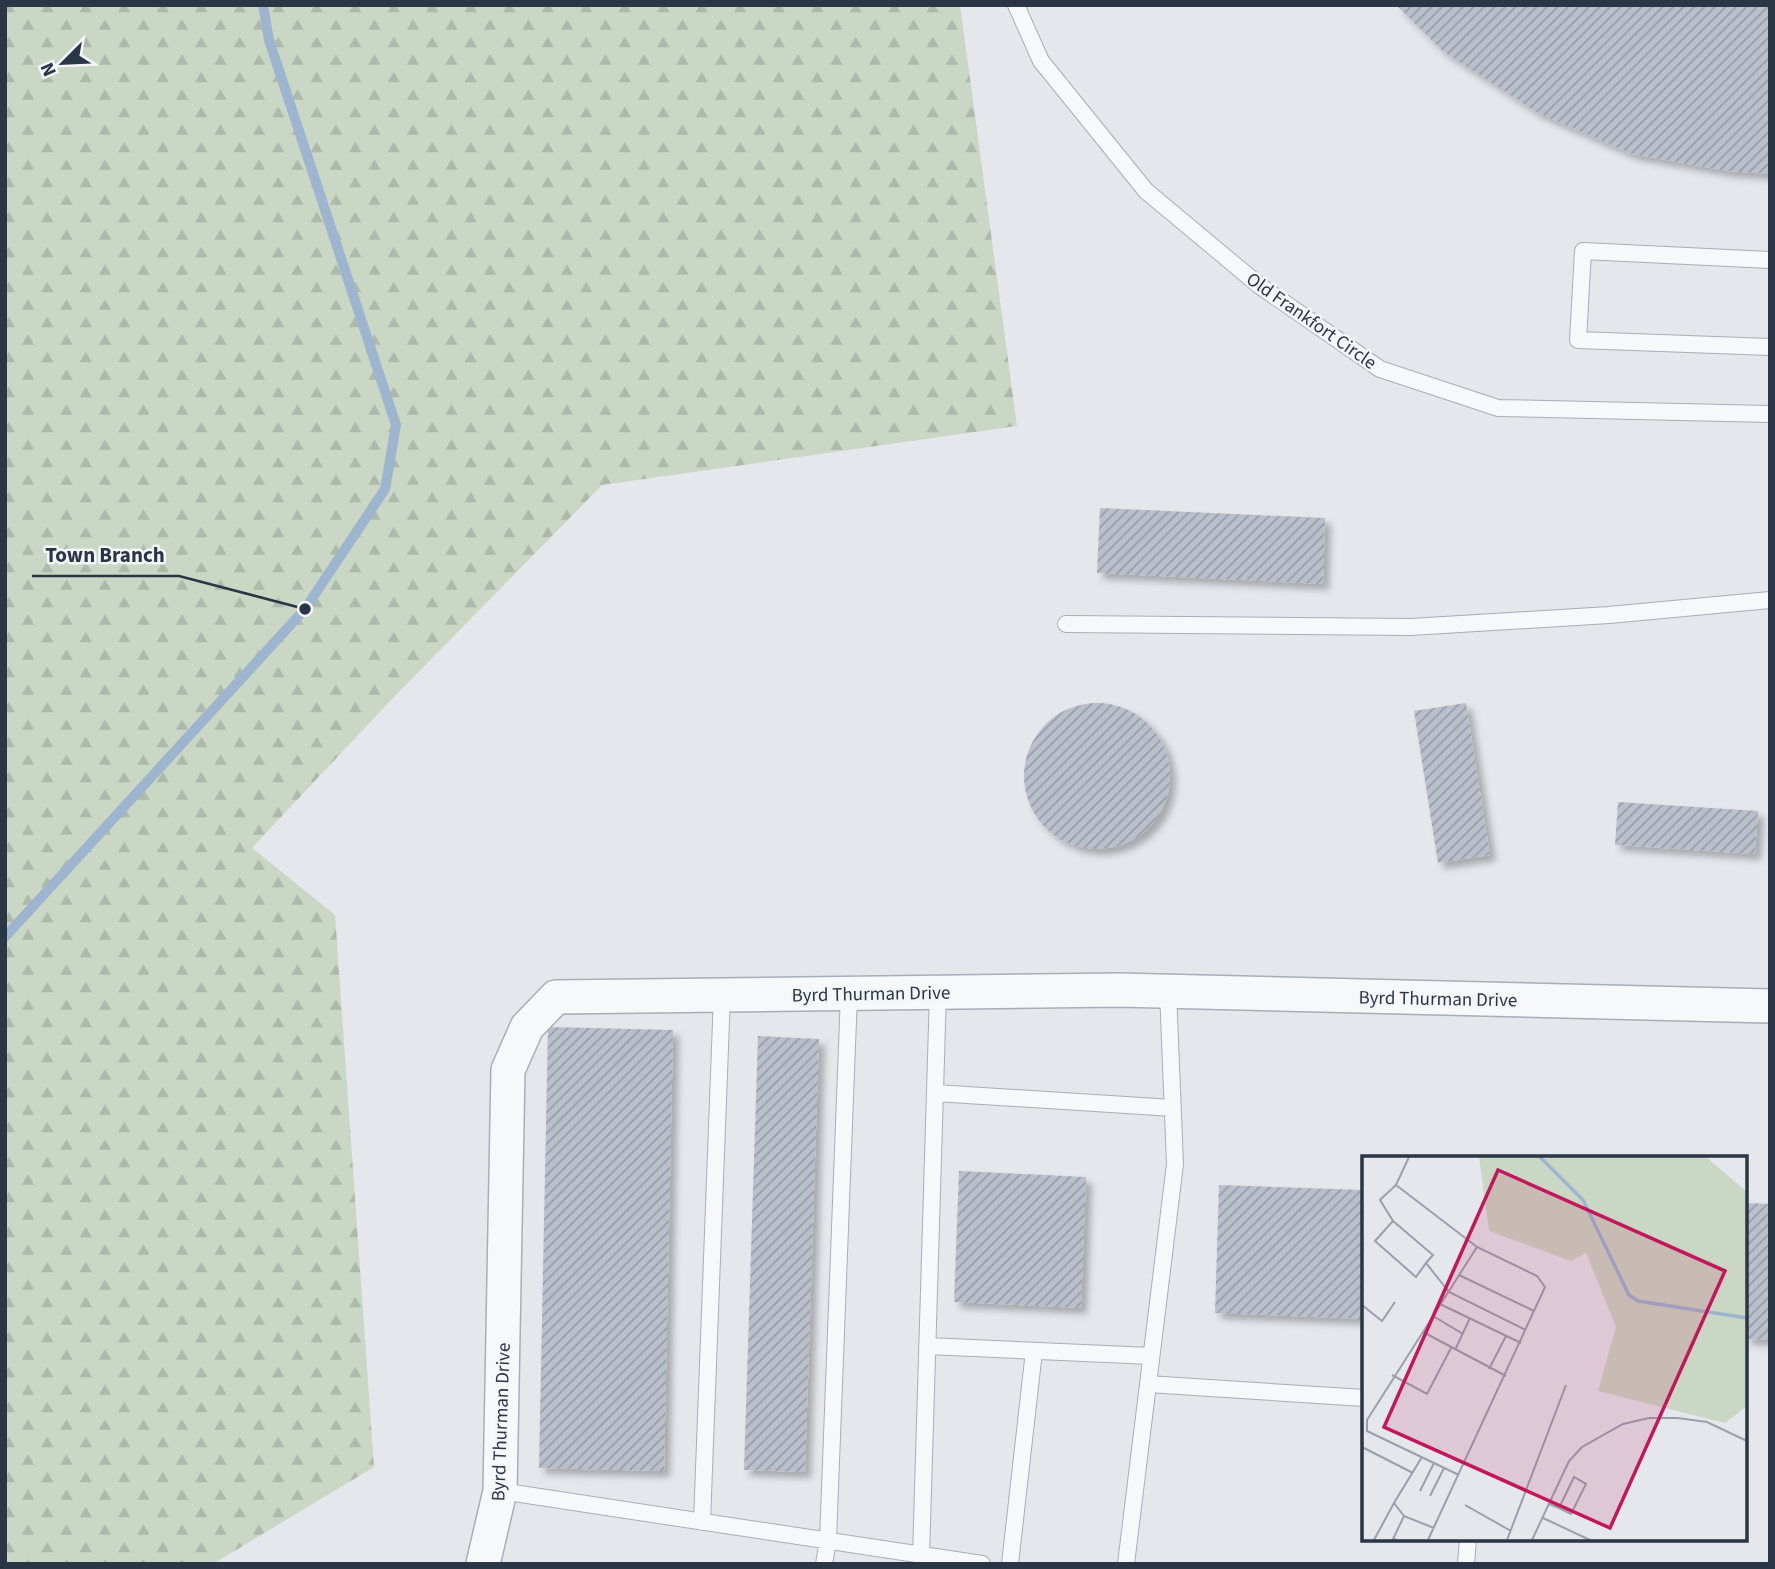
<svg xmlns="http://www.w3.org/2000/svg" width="1775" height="1569" font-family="'Source Sans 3',sans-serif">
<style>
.forest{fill:url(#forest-firs)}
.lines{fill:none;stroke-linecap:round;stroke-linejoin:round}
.stream{stroke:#9db5ce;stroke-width:10}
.building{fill:url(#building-hatch);filter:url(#shadow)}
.lane-casing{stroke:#a8aeb7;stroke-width:18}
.street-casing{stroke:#a8aeb7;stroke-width:36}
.lane{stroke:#f7f8fa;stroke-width:16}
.street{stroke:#f7f8fa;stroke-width:33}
.labels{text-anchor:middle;stroke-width:5;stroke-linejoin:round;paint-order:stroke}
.street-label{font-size:19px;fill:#2a3546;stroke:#f4f6f9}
.inset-river{fill:none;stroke:#9db5ce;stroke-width:3.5}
.inset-road{fill:none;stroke:#9aa0aa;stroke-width:2}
.view{fill:#c2185b;fill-opacity:0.15;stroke:#c2185b;stroke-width:3.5}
.inset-edge{fill:none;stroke:#2a3546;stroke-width:3.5}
.leader{fill:none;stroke:#2a3546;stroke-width:2.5}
.callout-dot{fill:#2a3546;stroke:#f4f6f9;stroke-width:2.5}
.callout-label{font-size:21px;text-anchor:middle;font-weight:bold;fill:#2a3546;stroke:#f4f6f9;stroke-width:5;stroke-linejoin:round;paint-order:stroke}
</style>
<defs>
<pattern id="forest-firs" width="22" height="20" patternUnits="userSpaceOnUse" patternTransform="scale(1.75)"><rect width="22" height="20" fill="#c9d7c4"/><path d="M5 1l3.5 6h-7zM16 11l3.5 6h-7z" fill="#adb9aa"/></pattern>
<pattern id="building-hatch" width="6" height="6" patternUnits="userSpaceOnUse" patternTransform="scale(1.75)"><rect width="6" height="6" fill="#bac0cb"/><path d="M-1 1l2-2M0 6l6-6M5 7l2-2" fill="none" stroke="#979da7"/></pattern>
<filter id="shadow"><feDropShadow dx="6" dy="6" stdDeviation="3.5" flood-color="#0004"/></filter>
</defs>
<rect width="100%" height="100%" fill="#e4e7ec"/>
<path class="forest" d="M5 5H960L1017 426 602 485 389 702 252 848 335 915 374 1467 213 1564H5Z"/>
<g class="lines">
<path class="stream" d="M5 937 305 609 385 489 396 425 269 40 263 5"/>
</g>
<path class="building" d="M1396 5H1770V174L1727 171 1632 154 1538 113 1444 52Z
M1100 508 1325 518 1323 584 1097 573Z
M1024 776a73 73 0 1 1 146 0a73 73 0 1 1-146 0Z
M1466 703 1490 855 1438 863 1414 711Z
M1618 802 1758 811 1755 854 1615 845Z
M548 1027 673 1030 664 1471 539 1468Z
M758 1036 819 1039 805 1472 744 1470Z
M959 1171 1086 1177 1081 1308 954 1302Z
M1219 1185 1364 1190V1319L1215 1313Z
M1745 1203 1770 1204V1340L1745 1339Z"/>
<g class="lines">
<defs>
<path id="lane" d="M1016 5 1041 61 1146 191 1260 286 1380 369 1498 408 1770 414
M1770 260 1583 251 1578 340 1770 347
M1066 624 1411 627 1609 615 1770 600
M935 1093 1173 1108
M927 1346 1151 1356
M1148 1384 1364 1398
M500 1491 982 1564
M702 1522 722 995
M921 1556 938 992
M824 1564 828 1540 849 994
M1010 1564 1034 1351
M1126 1564 1175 1164 1168 991
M1466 1564 1468 1539"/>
<path id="street" d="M483 1564 500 1491 508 1070 527 1027 556 997 1119 990 1770 1006"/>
</defs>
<use href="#lane" class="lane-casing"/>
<use href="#street" class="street-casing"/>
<use href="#lane" class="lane"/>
<use href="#street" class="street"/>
</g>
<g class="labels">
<g class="street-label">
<text transform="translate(1312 320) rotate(35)" y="7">Old Frankfort Circle</text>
<text transform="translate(871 993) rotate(-1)" y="7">Byrd Thurman Drive</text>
<text transform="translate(1438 998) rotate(1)" y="7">Byrd Thurman Drive</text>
<text transform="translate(500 1422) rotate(-88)" y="7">Byrd Thurman Drive</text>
</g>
</g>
<g transform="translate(1362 1156)">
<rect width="385" height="385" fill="#e4e7ec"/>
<path d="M117 1H344L385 36V250L363 267 236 235 254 171 224 97 209 105 127 75Z" fill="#c9d7c4"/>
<path class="inset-river" d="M178 1 221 44 267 139 276 145 385 162"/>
<path class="inset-road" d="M47 1 34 29 18 44 31 65 13 85 54 121 64 107 87 136 164 174M34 29 115 91 175 120 183 131 66 384M31 65 71 99 64 107M97 119 172 155M78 148 159 187M0 149 20 165 33 146M71 160 101 178M61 176 144 220M93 194 108 162M127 213 144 180M30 219 65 238 89 192M0 291 51 317M97 319 5 275V264L115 91M58 335 72 307M68 340 82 312M187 348 197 352 209 358 224 328 212 321 197 352M103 349 149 375M42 360 32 347 60 301M181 362 228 384M12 384 32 347M35 384 31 383 42 360 72 372M145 384 204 229M170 384 207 305 220 291 261 268 287 262H316L345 266 385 285"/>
<path class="view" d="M136 14 363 115 248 372 22 271Z"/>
<rect width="385" height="385" class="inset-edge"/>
</g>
<path class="leader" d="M305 609L179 576H32"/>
<circle class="callout-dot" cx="305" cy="609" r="7"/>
<g class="callout-label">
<text x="105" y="562">Town Branch</text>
</g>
<rect width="1775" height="1569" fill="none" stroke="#2a3546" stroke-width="14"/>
<g transform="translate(63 63) rotate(246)" stroke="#f4f6f9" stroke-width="5" paint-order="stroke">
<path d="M0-5L12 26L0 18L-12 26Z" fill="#2a3546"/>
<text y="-10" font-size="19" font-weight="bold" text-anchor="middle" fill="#2a3546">N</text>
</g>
</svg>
